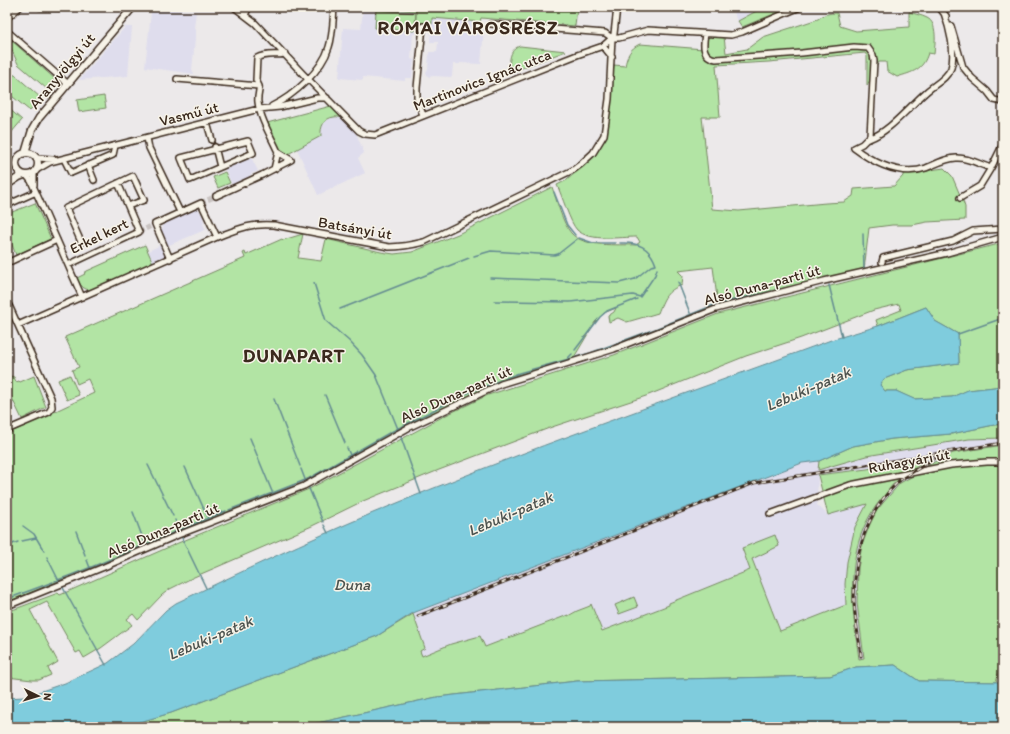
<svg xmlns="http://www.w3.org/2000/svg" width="1010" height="734" font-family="Itim,sans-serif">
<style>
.built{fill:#dfdded}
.green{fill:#b2e4a4;stroke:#768761}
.water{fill:#7fccdd;stroke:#648b91}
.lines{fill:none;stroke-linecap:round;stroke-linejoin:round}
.stream{stroke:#648b91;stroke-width:1.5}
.minor-tunnel{stroke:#c9c3c1;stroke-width:5;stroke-dasharray:5 2.5;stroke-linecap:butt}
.minor-casing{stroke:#3b2a1e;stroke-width:8}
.tertiary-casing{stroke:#3b2a1e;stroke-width:9}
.minor{stroke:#f7f3e8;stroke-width:5}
.tertiary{stroke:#f7f3e8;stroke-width:6}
.rail-casing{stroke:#3b2a1e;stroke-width:3}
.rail{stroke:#f7f3e8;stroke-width:1.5;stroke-dasharray:4.5;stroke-linecap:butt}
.labels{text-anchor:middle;stroke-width:3;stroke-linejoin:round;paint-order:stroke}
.street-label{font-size:15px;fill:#3b2a1e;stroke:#f7f3e8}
.water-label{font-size:16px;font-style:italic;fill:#4c524e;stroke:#f7f3e8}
.district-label{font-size:19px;font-weight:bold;letter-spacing:1px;fill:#3b2a1e;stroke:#f7f3e8}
</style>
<rect width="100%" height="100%" fill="#ece9ea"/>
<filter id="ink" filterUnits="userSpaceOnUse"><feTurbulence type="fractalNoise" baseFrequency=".025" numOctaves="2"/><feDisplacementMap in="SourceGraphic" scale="8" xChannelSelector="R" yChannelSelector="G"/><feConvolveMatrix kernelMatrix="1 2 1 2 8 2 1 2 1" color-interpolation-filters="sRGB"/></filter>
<g filter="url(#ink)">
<path class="built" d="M363 7 416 11 415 34H413L411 59 414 60 412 78H405V81L363 77V80L339 78 343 28 361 29Z
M733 7H764L738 21 736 19Z
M153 8 196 12 194 28 196 29 192 70 194 74 145 67 151 13Z
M432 18 480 22V28H484L481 64 460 63V64H453L452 77 433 76 429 77 427 75 426 72 428 69 429 52H437L438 42H430L431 28H432Z
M126 26V27H132L128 76 79 80Z
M334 117 342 118 356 133 364 153 358 158 365 173 318 195 297 149 321 136 322 126 327 120Z
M250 155 258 171 251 174 249 177 232 185 224 167Z
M197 207 204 218 203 219 204 223 203 224 205 228 207 229 167 246 160 230 163 228 162 222Z
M161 245 166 257 153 263 148 251Z
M1003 438V445L970 450 924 470 877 510 870 524 862 545 858 568 857 603 864 658 859 659 852 603 853 568 858 543 865 523 874 507 897 480 926 461 818 475 817 505 828 515 867 503 855 527 847 562 845 584 846 605 779 631 752 559 779 546 742 548 750 570 669 603V605L602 631 591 605 569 614 568 616 567 615 485 647 479 636 451 644 421 656 420 651 425 648 412 613 802 463 819 461 818 470 866 456 969 439Z"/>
<path class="green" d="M364 7H577L575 26 481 18 480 22 432 18V24L416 23V11Z
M764 7H791L742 27 738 21Z
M376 10 416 13 414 31 375 28Z
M909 12C915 14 921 15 927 18 938 23 935 44 934 54L928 53C923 70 913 72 897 77L887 71 886 62H879L867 86V56L865 53 769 62 716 65 720 117H702L712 209 739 211 826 203 844 202 853 196 854 189 894 186 903 176V174L944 168 952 176 960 195 962 198 965 207V220L927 222 912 225H892L869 228 864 270 718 305 713 267 678 271 683 276 682 285C666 291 664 298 658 313L627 322 618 318 609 322 608 316 614 312 616 308 604 313 595 322 573 359 517 375 447 406 359 454 303 481 7 602V434L94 393 88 379 77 384 72 370 79 367 65 337 245 258 243 253 245 252 246 255 282 239 283 240 303 234 298 258 321 261 326 239 381 252 394 254 412 252 458 234 552 187C557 201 562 222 571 233 584 248 617 244 636 245L640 242 637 237C620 237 590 242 577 230 570 223 562 195 557 185L567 180 593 157 604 138 609 117 614 65 625 66C627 56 630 48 640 44L704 49 706 36 724 37 726 53 747 49 763 37 818 19C824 14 829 13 837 13L840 26 856 31 909 27Z
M7 39 11 40 55 79 47 89 18 64Z
M520 46 566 51 509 73C510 62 508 50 520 46Z
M9 74 15 75 41 98 30 111 7 92V75Z
M104 96 106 108 79 112 77 100Z
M331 106 343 118C341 118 337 116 334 117 324 118 320 127 321 136L288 154 279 148 267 123Z
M7 107 22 120 11 133 7 130Z
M225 172 230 183 218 188 213 177Z
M35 203 51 239 16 255 7 232V214Z
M1003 243V386L969 390 952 397 913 399 896 391H885L880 385 884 379 907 370 959 363 958 334 935 321 926 307 878 326 876 320 901 310 899 304 874 310 801 338 746 356 646 396 552 427 439 470 363 501 312 526 194 577 170 589 162 595 138 620 133 614 127 619 132 625 101 648 84 658 80 651 76 653 47 602 30 610 58 662 48 668 51 675 39 680H32L7 677V612L58 593 60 595 178 543 309 489 444 416 488 395 614 355 718 314Z
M145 245 153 263 92 290C83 290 80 285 77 278L85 274 84 273 87 271Z
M7 375 14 377 16 382 19 381 20 382 34 376 46 407 22 419 7 388Z
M70 375 79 395 67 400 58 380Z
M1003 424V438L969 439 866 456 818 470 819 461 853 446 892 439 951 434 994 425Z
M1003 445V656L996 682 919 681 895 665 856 667 830 676 577 681 437 697 299 727H122L171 713 377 636 413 614 425 648 420 651 422 656 451 644 480 636 485 647 568 615V616L577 611 590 606 591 604 602 631 669 605V603L750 570 742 548 775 535 779 546 752 559 780 631 846 605 845 584 847 562 855 527 867 504 828 515 818 475 867 469 926 458V461C917 467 906 473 898 480 892 484 888 491 884 496 843 542 851 602 859 659L864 658 857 603 858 568 862 545 870 524 877 510 900 483 924 470 928 465 953 453Z
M634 597 638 607 619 614 615 605Z"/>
<path class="water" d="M926 307 935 321 958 334 959 363 907 370 884 379 880 385 885 391H896L914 399 952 397 968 390 1003 386V424L994 425 951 434 892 439 853 446 819 461 802 463 413 613 377 636 171 713 122 727H7V698L24 697 65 683 108 663 133 644 166 610 176 603C241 572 306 541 373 513 523 450 678 397 831 340L878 326Z
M895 665 919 681 1003 682V727H299L437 697 577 681 830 676 856 667Z"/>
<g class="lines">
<path class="stream" d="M554 192 567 225 575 235
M863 234 864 269
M579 238 593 243H615
M474 256 491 251 554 255 558 254 577 239
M490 278 619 283 635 279 651 266 656 265C650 247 638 242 620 243
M678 282 690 313
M314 283 326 321 349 341 362 355 376 375 398 429 421 494
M829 285 842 337
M640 297 655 275 657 269
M494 301 570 302 633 295 640 297
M716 304 948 250 1003 234
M340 309 469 258
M958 334 1003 318
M575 350 600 317 607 311 637 299
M568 358 572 354
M325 395 345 443
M274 399 300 466
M250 438 273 494
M347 448 350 455
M148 465 173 516
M185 467 208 518
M301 469 306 482
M308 486 323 522
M229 510 308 479 389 433 465 394 519 373 590 353 655 329 714 305
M133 512 145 544
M175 520 180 531
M324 525 328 533
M23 526 34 534 44 551
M76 531 85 555
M181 536 206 588
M7 538 9 544
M22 541 36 538
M7 546 18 542
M47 557 59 581
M87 560 90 568
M55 581C113 560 169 533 226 511
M62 586 106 665
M7 599 53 582"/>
<path class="minor-tunnel" d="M94 180 97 187
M201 203 216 196
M139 232 155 224"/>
<defs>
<path id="minor" d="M41 7 64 8 67 7
M234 7 255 23 303 74 359 131 365 134 375 135 577 55 603 46 612 38H619L648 30 731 35 742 32 800 7
M939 7 946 16
M245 15 249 7
M7 18 20 7
M491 24 605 33 612 38
M423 26 417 88V99L423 115
M951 26 963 67 972 78 987 91 994 100 1003 102
M7 31 68 84
M705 34C703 45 702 57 716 59L802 53 854 47 868 48 873 55 874 61 870 136
M603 46 612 57
M177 79 259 86C260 91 257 96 258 102 260 119 271 136 278 152
M259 86 256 80 257 58C266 53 275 56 285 54
M272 106C293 96 322 71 329 47 333 35 333 20 334 7
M207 123 212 140
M870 136 862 144 854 148C874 163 900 177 926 168 936 164 948 157 958 158 969 158 981 165 991 168
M147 138 149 148 180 212
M869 139C890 131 907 109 925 93 933 85 947 79 951 68 956 53 949 27 944 13
M248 141 253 153 190 180 181 158Z
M215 147 220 167
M37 158 53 159
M64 159 71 173 113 155 115 146
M88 165 94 180
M38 169 50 162 259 109 280 107 317 98H327
M27 176 31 181 82 297
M34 185V173
M216 196 262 175 291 160 278 152 274 169
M960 198 980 186 991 168 1003 144
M7 205 36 192
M81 242 66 208 133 176 144 200 128 206
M170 259 155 224 201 203 217 237
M882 262 883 258 953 241 973 231 1003 229
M7 263 57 240
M68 265 139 232 118 183
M7 301 51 398 52 407 49 412 7 430
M18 325 217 237C238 229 250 223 274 225L389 247C402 247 412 245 424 242L573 170 581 164 593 153 604 135 609 99 612 38 614 34 617 7
M770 514 850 485 951 465 987 462H1003
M7 606 104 567 178 535 304 486 408 428 501 384 614 349 716 309 824 281 947 253 1003 237"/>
<path id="tertiary" d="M16 164a11 11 0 1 1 22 0a11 11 0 1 1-22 0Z
M25 153 32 130 39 118 133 7
M7 185 19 177 24 175"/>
</defs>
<use href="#minor" class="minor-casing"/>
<use href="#tertiary" class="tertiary-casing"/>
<use href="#minor" class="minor"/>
<use href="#tertiary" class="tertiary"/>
<defs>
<path id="rail" d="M418 616 754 483 1003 443
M861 656C859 638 855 620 854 602 854 556 864 515 898 482 905 476 913 472 921 467 928 462 934 458 942 454"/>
</defs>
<use href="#rail" class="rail-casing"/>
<use href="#rail" class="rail"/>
</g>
</g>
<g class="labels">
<g class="street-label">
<text transform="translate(62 71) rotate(-50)" y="5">Aranyvölgyi út</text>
<text transform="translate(482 80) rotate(-21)" y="5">Martinovics Ignác utca</text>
<text transform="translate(189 114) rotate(-14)" y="5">Vasmű út</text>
<text transform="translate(355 228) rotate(10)" y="5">Batsányi út</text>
<text transform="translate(99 236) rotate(-26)" y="5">Erkel kert</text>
<text transform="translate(762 285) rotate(-15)" y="5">Alsó Duna-parti út</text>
<text transform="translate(456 394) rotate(-24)" y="5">Alsó Duna-parti út</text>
<text transform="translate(909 461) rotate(-10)" y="5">Ruhagyári út</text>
<text transform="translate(163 530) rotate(-23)" y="5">Alsó Duna-parti út</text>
</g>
<g class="water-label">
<text transform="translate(808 388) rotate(-23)" y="6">Lebuki-patak</text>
<text transform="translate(510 513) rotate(-23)" y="6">Lebuki-patak</text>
<text x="352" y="590">Duna</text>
<text transform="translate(210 637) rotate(-23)" y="6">Lebuki-patak</text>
</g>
<g class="district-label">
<text x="468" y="34">RÓMAI VÁROSRÉSZ</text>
<text x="294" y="362">DUNAPART</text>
</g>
</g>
<rect width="1010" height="734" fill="none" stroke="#f7f3e8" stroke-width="24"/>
<rect x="12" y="12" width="986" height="710" fill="none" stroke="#3b2a1e" stroke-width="1.5" filter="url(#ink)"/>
<g transform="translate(38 696) rotate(95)" stroke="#f7f3e8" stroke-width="3" paint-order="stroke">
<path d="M0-3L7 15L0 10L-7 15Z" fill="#3b2a1e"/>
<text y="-6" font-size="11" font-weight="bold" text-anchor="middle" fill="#3b2a1e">N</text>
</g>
</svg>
